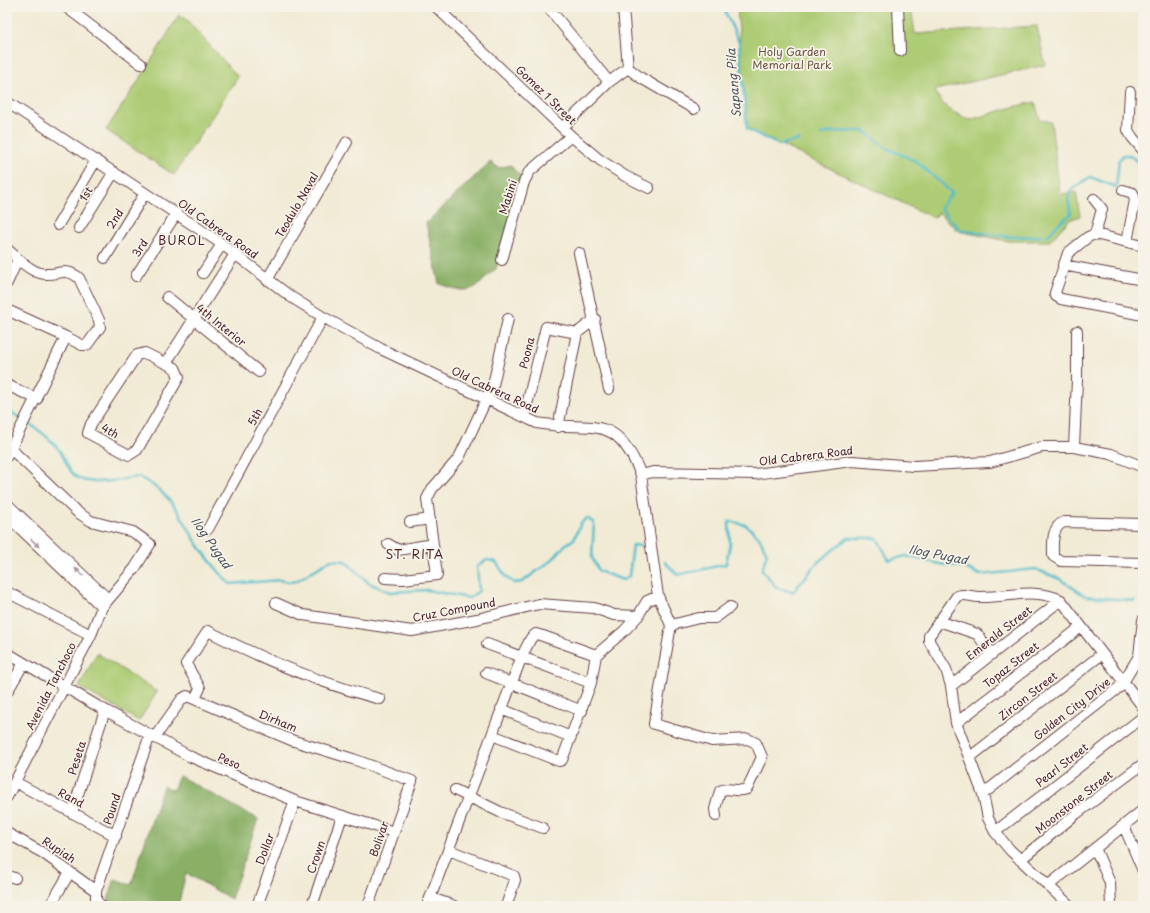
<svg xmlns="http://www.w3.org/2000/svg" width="1150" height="913" font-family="'Playpen Sans',sans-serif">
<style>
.green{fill:#adcc74;stroke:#7c7650}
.forest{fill:#8ab066;stroke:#6a6848}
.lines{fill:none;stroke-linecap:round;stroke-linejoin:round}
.stream{stroke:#4fbcc9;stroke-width:2.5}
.minor-casing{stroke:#633e44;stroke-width:12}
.minor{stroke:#fff;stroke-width:10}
.oneway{fill:#ae9aa0}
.labels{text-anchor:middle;stroke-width:3.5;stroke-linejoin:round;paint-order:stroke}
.park-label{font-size:11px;fill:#685341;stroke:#f7f3e8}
.street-label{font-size:11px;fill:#4a1f2b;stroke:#f7f3e8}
.water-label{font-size:12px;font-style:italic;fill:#4c5662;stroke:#f7f3e8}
.neighbourhood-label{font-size:12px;letter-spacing:1px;fill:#4a1f2b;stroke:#f7f3e8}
</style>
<rect width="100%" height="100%" fill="#f7f3e8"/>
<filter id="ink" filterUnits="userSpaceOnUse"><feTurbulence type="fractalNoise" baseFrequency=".025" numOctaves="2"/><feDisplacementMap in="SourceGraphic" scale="8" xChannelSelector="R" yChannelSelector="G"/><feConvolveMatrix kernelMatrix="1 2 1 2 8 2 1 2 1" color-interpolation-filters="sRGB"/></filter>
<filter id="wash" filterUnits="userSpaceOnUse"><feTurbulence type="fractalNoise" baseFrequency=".012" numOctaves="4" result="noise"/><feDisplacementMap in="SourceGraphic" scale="16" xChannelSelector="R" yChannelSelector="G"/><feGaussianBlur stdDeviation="0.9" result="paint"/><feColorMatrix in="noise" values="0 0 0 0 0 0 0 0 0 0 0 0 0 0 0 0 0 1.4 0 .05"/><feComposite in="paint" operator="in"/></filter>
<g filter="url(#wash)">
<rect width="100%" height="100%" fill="#f1ebd5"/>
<path class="green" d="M737 7H911L915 34 1037 26 1045 65 935 90C941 107 955 114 970 120L1009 108 1035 102 1040 119 1051 122 1060 194 1076 192 1080 216 1069 220 1050 241H1008L958 231 939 213 934 218 747 129Z
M179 15 185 18 238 77 174 175 106 130 143 74Z
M97 653 157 692 139 721 79 687Z"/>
<path class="forest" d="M490 162 499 168 511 165 515 171 523 177 496 269C488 273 484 282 477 286 464 294 452 288 439 284L426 223Z
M179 776 258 819 231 899 186 873 178 906H117L107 903 115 879 131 885 163 786 173 790Z"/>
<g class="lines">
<path class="stream" d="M723 7 739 42 747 129 779 145 799 140
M821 135 831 132 865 131 886 148 916 161 952 193 940 208 960 230 1011 237 1048 236 1057 225 1071 214 1068 200 1070 191 1090 177 1116 187 1119 160 1123 155H1130L1143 167
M7 410 22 419
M26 422C38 429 51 439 59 450 68 462 68 478 87 481 104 484 122 479 139 477 146 481 154 485 160 491 176 504 185 523 195 540 206 557 217 570 230 584L281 580 289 582 296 581 331 560 345 561 369 583 390 592 427 590 469 598 479 591 477 566 487 560 496 562 507 578 514 583 522 582 552 560 565 545 574 539 581 523 587 518 594 523 592 558 599 571 623 580 629 576 633 545 642 546
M665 562 678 575 726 564 730 543 729 521 746 525 759 537 767 553 762 570 777 588 793 592 818 562 848 538H877L889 560 906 556 939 564 963 567 980 575 1035 569 1060 579 1085 596 1135 601"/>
</g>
</g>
<g filter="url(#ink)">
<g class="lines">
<defs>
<path id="minor" d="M66 7 141 64
M436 7 571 136 600 160 625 176 649 188
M548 7 609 82
M898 7 900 51
M628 68 641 78 694 109
M1130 92 1128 130 1132 137 1143 150
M7 102 222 244 291 297 323 317 381 349 537 423C593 433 615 410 641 475L658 596 671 625 654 724 712 741 748 739 756 743 762 757 747 789C738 793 728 786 720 791L715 809 716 816
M563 127 609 82 628 68 623 7
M1123 190 1133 193 1135 200 1127 242
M1094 199 1102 209 1095 234
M58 225 96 160
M79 228 114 172
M1143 246 1095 234 1088 237 1068 253 1055 293 1056 296 1061 299 1143 315
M7 249C16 257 28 270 40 273 55 278 64 265 79 278L99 320 100 327 87 345H82L66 337
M579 253 609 389
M105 258 145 193
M502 260 524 182 529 172 571 136
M1063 265 1143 280
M203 273 222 244
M136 276 176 214
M267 280 347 142
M7 283 18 259
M167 297 259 372
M7 310 66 337 7 456
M145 353 175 368 179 377 137 450 129 455 88 433 91 424 137 355Z
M166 363 235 254
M7 385 37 399
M524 417 546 327 577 333
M558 427 577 333 595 319
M1074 447 1077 380V331
M641 475 653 472 755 474 852 461 914 466 970 463 990 462 1042 447H1074L1111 454 1143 467
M7 504 108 599
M7 516 102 607
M410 522 430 519
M1143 524 1064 522C1051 527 1053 544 1053 556L1061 561 1143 563
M208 529 323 317
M388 544 398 550 433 544
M385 578 403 579 437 575 427 499 432 489 459 458 487 398 493 385 508 319
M7 592 91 635
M276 603 303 615 412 631 477 619 539 604 594 608 614 615 638 616
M939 621 977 634 992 654
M671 625 699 618H715L730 607
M487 644 591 683
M7 653 99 707 191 757 295 801 394 832
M486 673 582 711
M951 686 1061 600
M7 692 24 663
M195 699 200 688 186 664 208 631C264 660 319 683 380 699
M501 709 571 737
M956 723 1081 627
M492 735 559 761 562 760 591 683 596 655 624 631 638 616 647 601 658 596
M155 737 182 699 187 696 291 740 353 759 412 781 368 906
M969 758 1102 654
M15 782 116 836
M455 790 500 812 543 828
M983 794 1121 686 1139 656 1143 620
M7 797 91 635 102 607 135 568 150 544 133 532 91 521 77 512 11 449
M72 813 105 710
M1124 826 1143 871
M995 832 1143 717
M7 833 43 853 96 891
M1095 848 1110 883 1111 906
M449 850 514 876 515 880 506 906
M1020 860 1076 814 1143 764
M7 876 15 878
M1049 885 1143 810
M431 898 454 906
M50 906 70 872
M102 906 96 901V891L150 735
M257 906 295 801
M312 906 342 816
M427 906 522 656 531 638 536 634 543 636 596 655
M1070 906 1010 850 995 832 988 818 983 794 956 723 951 686 946 669 929 641V636L957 596C965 593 971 597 979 597 1007 598 1034 587 1061 600L1143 707"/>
</defs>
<use href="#minor" class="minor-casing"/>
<use href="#minor" class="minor"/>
</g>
<defs><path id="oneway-solid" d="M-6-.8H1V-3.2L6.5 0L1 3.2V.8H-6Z"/></defs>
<g class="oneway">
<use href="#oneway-solid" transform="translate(35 543) rotate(44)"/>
<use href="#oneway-solid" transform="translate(79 572) rotate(-137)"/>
</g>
</g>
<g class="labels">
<g class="park-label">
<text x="792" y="56">Holy Garden<tspan x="792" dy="13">Memorial Park</tspan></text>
</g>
<g class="street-label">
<text transform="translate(546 95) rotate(44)" y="4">Gomez 1 Street</text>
<text transform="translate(86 194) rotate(-58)" y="4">1st</text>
<text transform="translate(508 197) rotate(-72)" y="4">Mabini</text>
<text transform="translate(297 205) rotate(-60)" y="4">Teodulo Naval</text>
<text transform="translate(115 219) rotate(-58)" y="4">2nd</text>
<text transform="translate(218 229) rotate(35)" y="4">Old Cabrera Road</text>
<text transform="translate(140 248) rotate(-57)" y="4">3rd</text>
<text transform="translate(221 325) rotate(39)" y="4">4th Interior</text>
<text transform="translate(527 353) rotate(-76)" y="4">Poona</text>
<text transform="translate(495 390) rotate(25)" y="4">Old Cabrera Road</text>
<text transform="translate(255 417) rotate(-61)" y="4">5th</text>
<text transform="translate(110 431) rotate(29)" y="4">4th</text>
<text transform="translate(806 456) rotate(-7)" y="4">Old Cabrera Road</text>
<text transform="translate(454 610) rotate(-11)" y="4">Cruz Compound</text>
<text transform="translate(999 633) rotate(-38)" y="4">Emerald Street</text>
<text transform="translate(1011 665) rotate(-38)" y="4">Topaz Street</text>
<text transform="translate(51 686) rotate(-63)" y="4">Avenida Tanchoco</text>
<text transform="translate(1028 696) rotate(-38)" y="4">Zircon Street</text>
<text transform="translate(1072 709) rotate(-38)" y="4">Golden City Drive</text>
<text transform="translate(278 721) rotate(22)" y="4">Dirham</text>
<text transform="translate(77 758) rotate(-72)" y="4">Peseta</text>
<text transform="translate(229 761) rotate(24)" y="4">Peso</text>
<text transform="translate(1062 765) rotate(-38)" y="4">Pearl Street</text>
<text transform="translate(71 798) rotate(28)" y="4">Rand</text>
<text transform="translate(1074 802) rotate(-38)" y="4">Moonstone Street</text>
<text transform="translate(112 809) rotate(-72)" y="4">Pound</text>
<text transform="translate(379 839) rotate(-71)" y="4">Bolivar</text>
<text transform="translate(265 849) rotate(-70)" y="4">Dollar</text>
<text transform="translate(59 850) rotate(34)" y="4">Rupiah</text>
<text transform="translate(316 857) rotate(-71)" y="4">Crown</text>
</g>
<g class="water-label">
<text transform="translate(734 83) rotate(-95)" y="4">Sapang Pila</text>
<text transform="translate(211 543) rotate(55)" y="4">Ilog Pugad</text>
<text transform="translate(938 555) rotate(11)" y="4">Ilog Pugad</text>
</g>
<g class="neighbourhood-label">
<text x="182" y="245">BUROL</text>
<text x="415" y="559">ST. RITA</text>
</g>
</g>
<rect width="1150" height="913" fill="none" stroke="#f7f3e8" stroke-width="24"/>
</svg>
